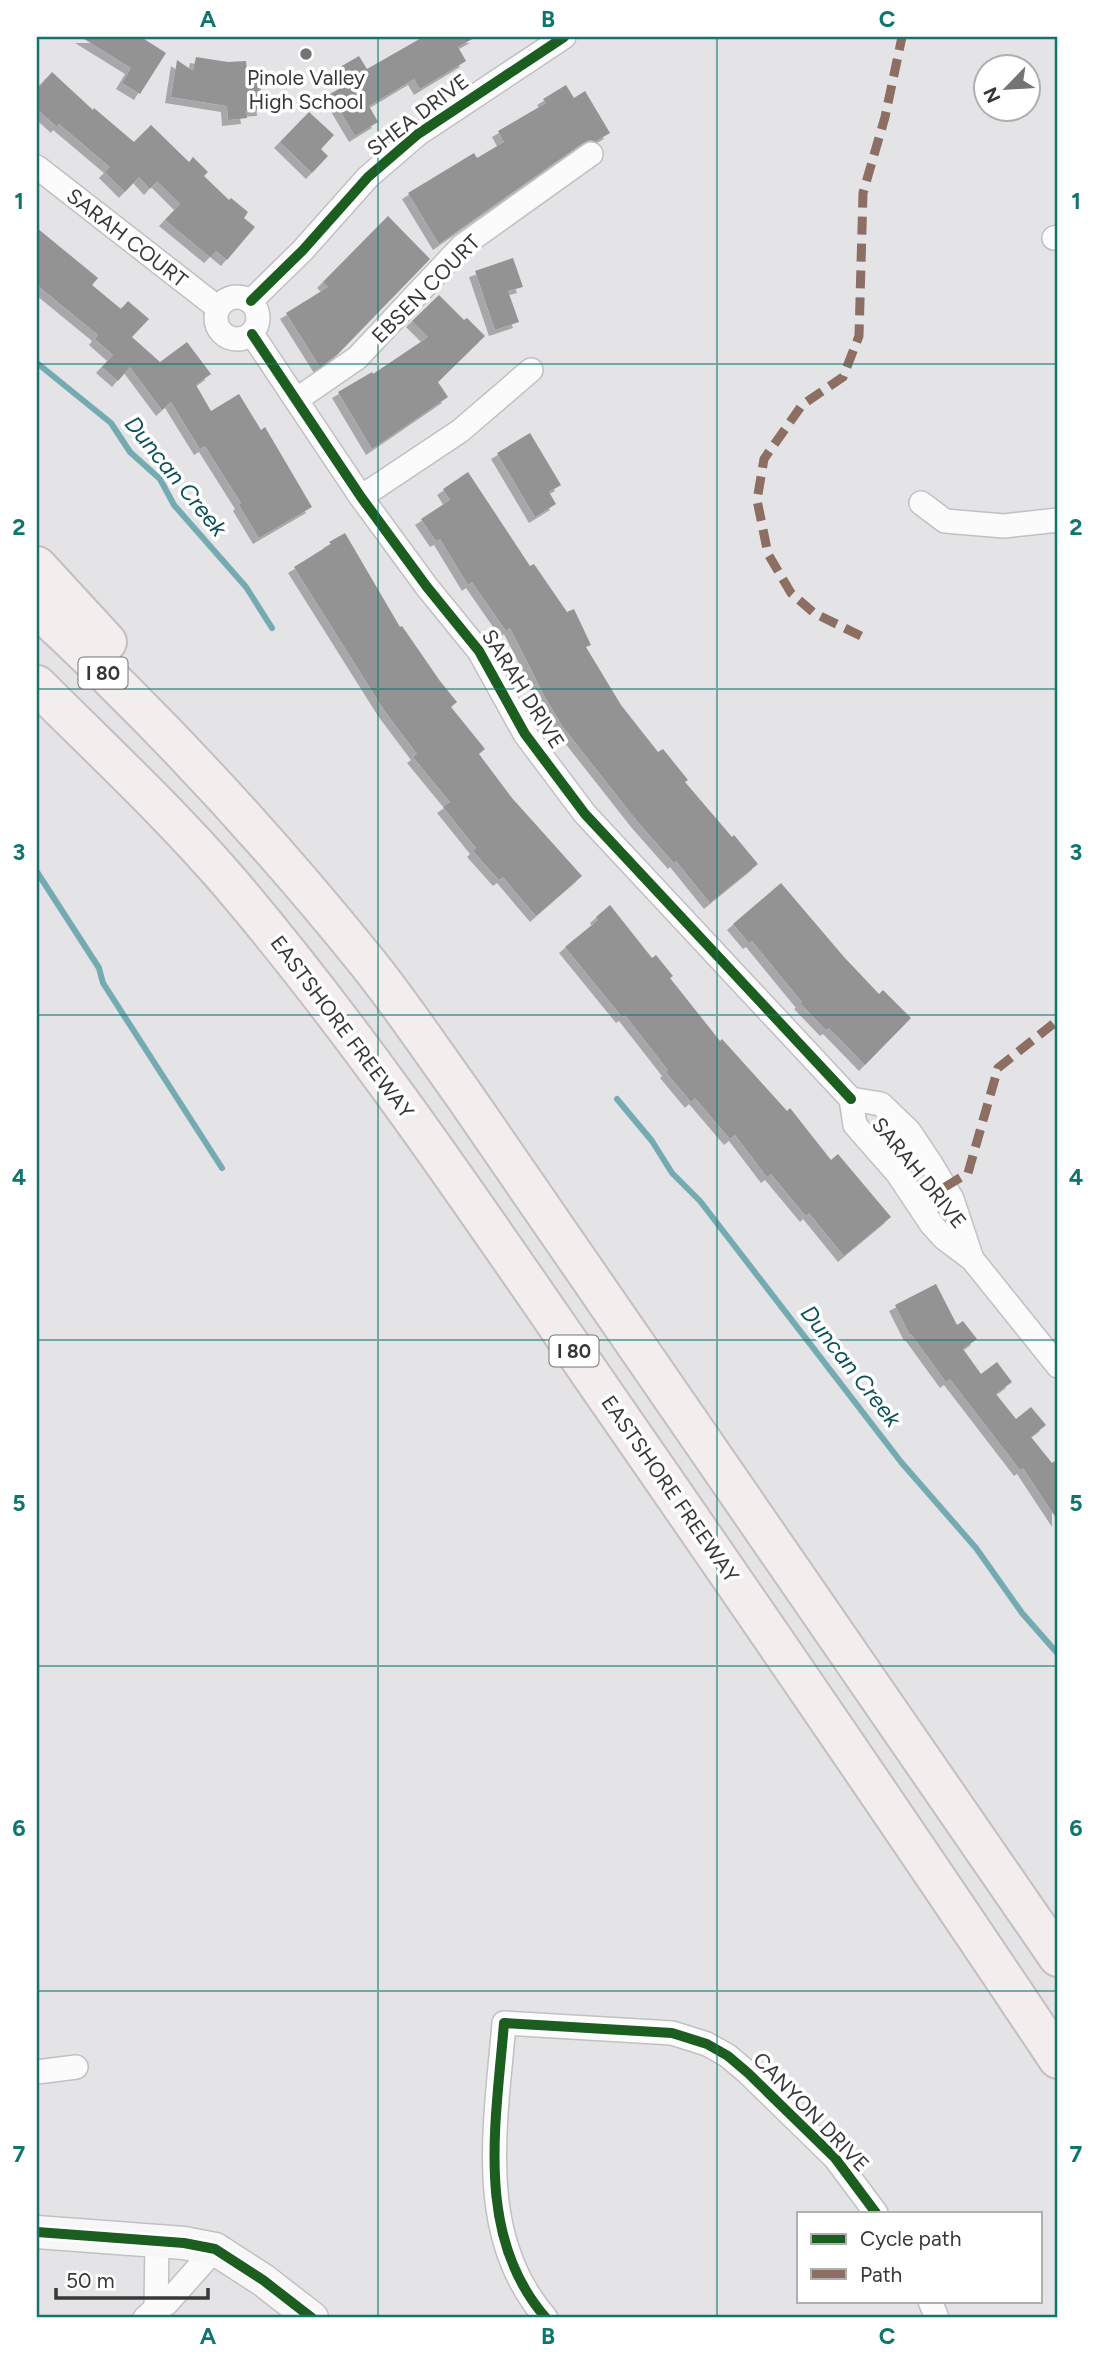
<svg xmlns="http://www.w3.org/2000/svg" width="1095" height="2355" font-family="Figtree,sans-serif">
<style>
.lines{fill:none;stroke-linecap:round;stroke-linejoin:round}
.stream{stroke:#74aab1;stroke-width:6}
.building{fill:#949394;filter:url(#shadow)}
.street-casing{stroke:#c1c0c2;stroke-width:26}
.secondary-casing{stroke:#c1c0c2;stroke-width:35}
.highway-casing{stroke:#c4bebf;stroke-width:42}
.street{stroke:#fbfbfb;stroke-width:23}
.secondary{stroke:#f8f7f7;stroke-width:32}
.highway{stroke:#f3edee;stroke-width:38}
.quiet{stroke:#8d6e63;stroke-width:9;stroke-dasharray:18 9;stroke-linecap:butt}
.cycleway-casing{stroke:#fff;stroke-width:15}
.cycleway{stroke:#1b5e20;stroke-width:10}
.grid{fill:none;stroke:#0f766e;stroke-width:2;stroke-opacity:0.55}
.poi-dot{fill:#747475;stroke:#fff;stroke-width:2.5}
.labels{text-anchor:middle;stroke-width:7;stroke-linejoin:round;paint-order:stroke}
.shield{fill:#fff;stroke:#747474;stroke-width:2}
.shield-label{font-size:19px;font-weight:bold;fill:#383839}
.poi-label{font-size:21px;fill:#383839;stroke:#fff}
.street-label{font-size:21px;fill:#383839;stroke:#fff}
.water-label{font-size:23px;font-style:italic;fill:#0d5259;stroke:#fff}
.neatline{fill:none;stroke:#0f766e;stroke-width:2.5}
.grid-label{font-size:23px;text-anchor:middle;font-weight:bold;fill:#0f766e}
</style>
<defs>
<filter id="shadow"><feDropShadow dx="-6" dy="6" stdDeviation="0" flood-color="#0004"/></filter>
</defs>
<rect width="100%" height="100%" fill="#e4e3e5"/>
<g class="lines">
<path class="stream" d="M37 363 111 423 130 452 160 479 174 505 246 587 272 628
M37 872 99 968 103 983 222 1168
M617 1099 652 1141 672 1173 700 1201 901 1462 976 1548 1022 1613 1058 1654"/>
</g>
<path class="building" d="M81 37H141L166 53 140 94 122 83 131 68Z
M423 37H476L458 47 466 61 420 89 414 79 369 106 378 122 355 136 330 94 349 83 340 67 359 56 367 69Z
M196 57 228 62 246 61 247 71 259 70 263 110 246 111 247 118 228 120 227 106 171 97 177 60 193 71Z
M52 72 93 110 94 108 134 142 151 125 189 162 193 157 208 172 204 176 229 200 231 198 248 212 244 218 255 227 227 260 216 251 210 257 165 220 180 204 157 181 150 189 139 177 125 192 105 172 110 167 59 124 57 127 37 109V89Z
M566 85 574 98 585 91 610 133 596 141 589 140 583 143 439 244 408 193 474 153 477 158 504 142 498 131 546 103 543 99Z
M309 112 334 135 321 149 328 156 312 173 280 142Z
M388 216 430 259 337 355 320 367 286 313 328 287 323 282Z
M37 228 98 278 92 285 121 309 128 301 149 319 132 337 160 362 187 342 211 374 196 385 211 411 239 394 261 430 265 427 312 507 259 538 239 505 241 503 205 446 200 449 171 402 162 410 130 367 118 381 102 367 113 355 95 339 98 335 37 285Z
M513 258 523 287 508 291 519 322 495 330 475 271Z
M439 295 464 320 467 318 485 336 438 382 448 397 372 449 338 392 372 372 373 374 428 337 412 321Z
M530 433 561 485 549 492 556 504 535 517 497 453Z
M468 472 530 566 534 564 567 612 574 609 591 645 586 647 621 705 658 752 663 749 688 780 685 782 732 837 734 835 758 864 710 903 676 861 674 863 637 821 563 727 545 697 510 628 506 631 472 582 468 585 440 539 436 541 421 519 450 500 443 489Z
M345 533 400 627 402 626 440 681 457 702 451 707 485 749 479 754 512 798 582 876 536 916 503 877 499 880 473 851 476 848 443 807 450 802 413 757 417 754 384 710 294 567 331 544 329 542Z
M781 883 844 957 879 994 883 990 911 1018 865 1065 829 1028 826 1030 800 1003 802 1002 752 941 749 943 733 924Z
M610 905 652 958 656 955 673 976 670 978 720 1041 722 1039 787 1111 790 1108 831 1160 838 1154 891 1217 844 1256 809 1213 806 1216 771 1174 767 1177 735 1135 730 1139 695 1098 691 1102 666 1072 668 1070 625 1015 622 1017 565 947 598 920 596 917Z
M936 1284 957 1325 963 1321 977 1339 963 1349 981 1374 997 1362 1012 1382 996 1394 1016 1419 1031 1407 1046 1425 1031 1437 1052 1463 1058 1459V1521L1023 1468 1020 1470 950 1379 946 1382 911 1334 910 1335 895 1305Z"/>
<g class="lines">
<defs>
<path id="street" d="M37 167 218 308
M1054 238 1058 237
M216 318a21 21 0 1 1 42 0a21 21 0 1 1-42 0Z
M251 301 303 250 368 177 418 134 564 37
M252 334 361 497 427 587 479 651 525 734 585 814 851 1099
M296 400 357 358 462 246 591 154
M361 497 460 431 531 370
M921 503 945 521 1004 526 1058 520
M972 1259 952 1199 931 1164 909 1131 881 1104 851 1099 855 1125 898 1174 932 1225 944 1238 972 1259 1058 1366
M37 2072 76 2067
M930 2301 937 2318
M156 2308 157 2243
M145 2318 156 2308 166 2304 215 2249
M546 2318C474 2236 496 2123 504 2023L672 2033 707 2044 728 2056 748 2073 835 2158 876 2213"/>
<path id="secondary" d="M37 2232 184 2243 215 2249 263 2280 312 2318"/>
<path id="highway" d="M37 566 107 642
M37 608C155 717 266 837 367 962 400 1003 430 1048 461 1091L1058 1957
M37 685C102 750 170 813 230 883 371 1049 492 1232 616 1411 765 1626 913 1842 1058 2059"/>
</defs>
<use href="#street" class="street-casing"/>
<use href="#secondary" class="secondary-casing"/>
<use href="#highway" class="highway-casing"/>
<use href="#street" class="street"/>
<use href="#secondary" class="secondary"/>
<use href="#highway" class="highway"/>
<path class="quiet" d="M861 636 814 613 791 593 768 554 757 500 764 459 802 405 843 377 859 336 863 193 885 117 902 37
M945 1187 968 1173 998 1068 1058 1020"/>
<defs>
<path id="cycleway" d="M251 301 303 250 368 177 418 134 564 37
M252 334 361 497 427 587 479 651 525 734 585 814 851 1099
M37 2232 184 2243 215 2249 263 2280 312 2318
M546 2318C474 2236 496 2123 504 2023L672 2033 707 2044 728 2056 748 2073 835 2158 876 2213"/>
</defs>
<use href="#cycleway" class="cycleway-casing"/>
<use href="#cycleway" class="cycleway"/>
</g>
<path class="grid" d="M378 37V2318M717 37V2318M37 364H1058M37 689H1058M37 1015H1058M37 1340H1058M37 1666H1058M37 1991H1058"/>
<circle class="poi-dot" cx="306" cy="54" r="7"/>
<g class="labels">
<g class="shield">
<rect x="78.5" y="657.5" width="49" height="31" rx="5"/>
<rect x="549.5" y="1335.5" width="49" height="31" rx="5"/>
</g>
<g class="shield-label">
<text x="103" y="680">I 80</text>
<text x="574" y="1358">I 80</text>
</g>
<g class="poi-label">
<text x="306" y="85">Pinole Valley<tspan x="306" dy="24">High School</tspan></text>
</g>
<g class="street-label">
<text transform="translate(418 115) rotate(-37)" y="7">SHEA DRIVE</text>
<text transform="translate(127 238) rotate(38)" y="7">SARAH COURT</text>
<text transform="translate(426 289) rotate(-45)" y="7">EBSEN COURT</text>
<text transform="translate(523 689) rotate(58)" y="7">SARAH DRIVE</text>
<text transform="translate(342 1027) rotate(53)" y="7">EASTSHORE FREEWAY</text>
<text transform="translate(919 1173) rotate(51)" y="7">SARAH DRIVE</text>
<text transform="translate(670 1489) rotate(55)" y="7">EASTSHORE FREEWAY</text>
<text transform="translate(811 2112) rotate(46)" y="7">CANYON DRIVE</text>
</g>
<g class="water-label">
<text transform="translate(176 476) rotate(51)" y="8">Duncan Creek</text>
<text transform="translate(851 1366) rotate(52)" y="8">Duncan Creek</text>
</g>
</g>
<rect width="1095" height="2355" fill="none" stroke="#ffffff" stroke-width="77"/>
<rect x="797" y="2212" width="245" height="91" fill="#ffffff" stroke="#afafb0" stroke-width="2"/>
<rect x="811" y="2234" width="35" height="10" fill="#1b5e20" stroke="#afafb0" stroke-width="2"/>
<text x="860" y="2246" font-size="21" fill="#383839">Cycle path</text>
<rect x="811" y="2269" width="35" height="10" fill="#8d6e63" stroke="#afafb0" stroke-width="2"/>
<text x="860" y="2282" font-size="21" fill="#383839">Path</text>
<g transform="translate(1007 88) rotate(245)"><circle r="33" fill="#ffffff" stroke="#afafb0" stroke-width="2"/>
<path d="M0-5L12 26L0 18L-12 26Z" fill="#747475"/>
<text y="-10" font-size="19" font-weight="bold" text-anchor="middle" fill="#383839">N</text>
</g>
<path d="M56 2288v10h152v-10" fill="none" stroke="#383839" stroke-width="3.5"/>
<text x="66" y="2288" font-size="21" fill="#383839" stroke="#ffffff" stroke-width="5" paint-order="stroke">50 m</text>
<rect x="38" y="38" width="1018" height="2278" class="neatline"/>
<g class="grid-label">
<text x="208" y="27">A</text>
<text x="548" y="27">B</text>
<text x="887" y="27">C</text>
<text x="19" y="209">1</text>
<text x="1076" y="209">1</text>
<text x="19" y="535">2</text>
<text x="1076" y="535">2</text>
<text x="19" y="860">3</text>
<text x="1076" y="860">3</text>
<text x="19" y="1185">4</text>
<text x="1076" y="1185">4</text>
<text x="19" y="1511">5</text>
<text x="1076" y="1511">5</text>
<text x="19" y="1836">6</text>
<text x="1076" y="1836">6</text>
<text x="19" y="2162">7</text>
<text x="1076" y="2162">7</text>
<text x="208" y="2344">A</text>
<text x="548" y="2344">B</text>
<text x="887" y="2344">C</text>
</g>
</svg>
